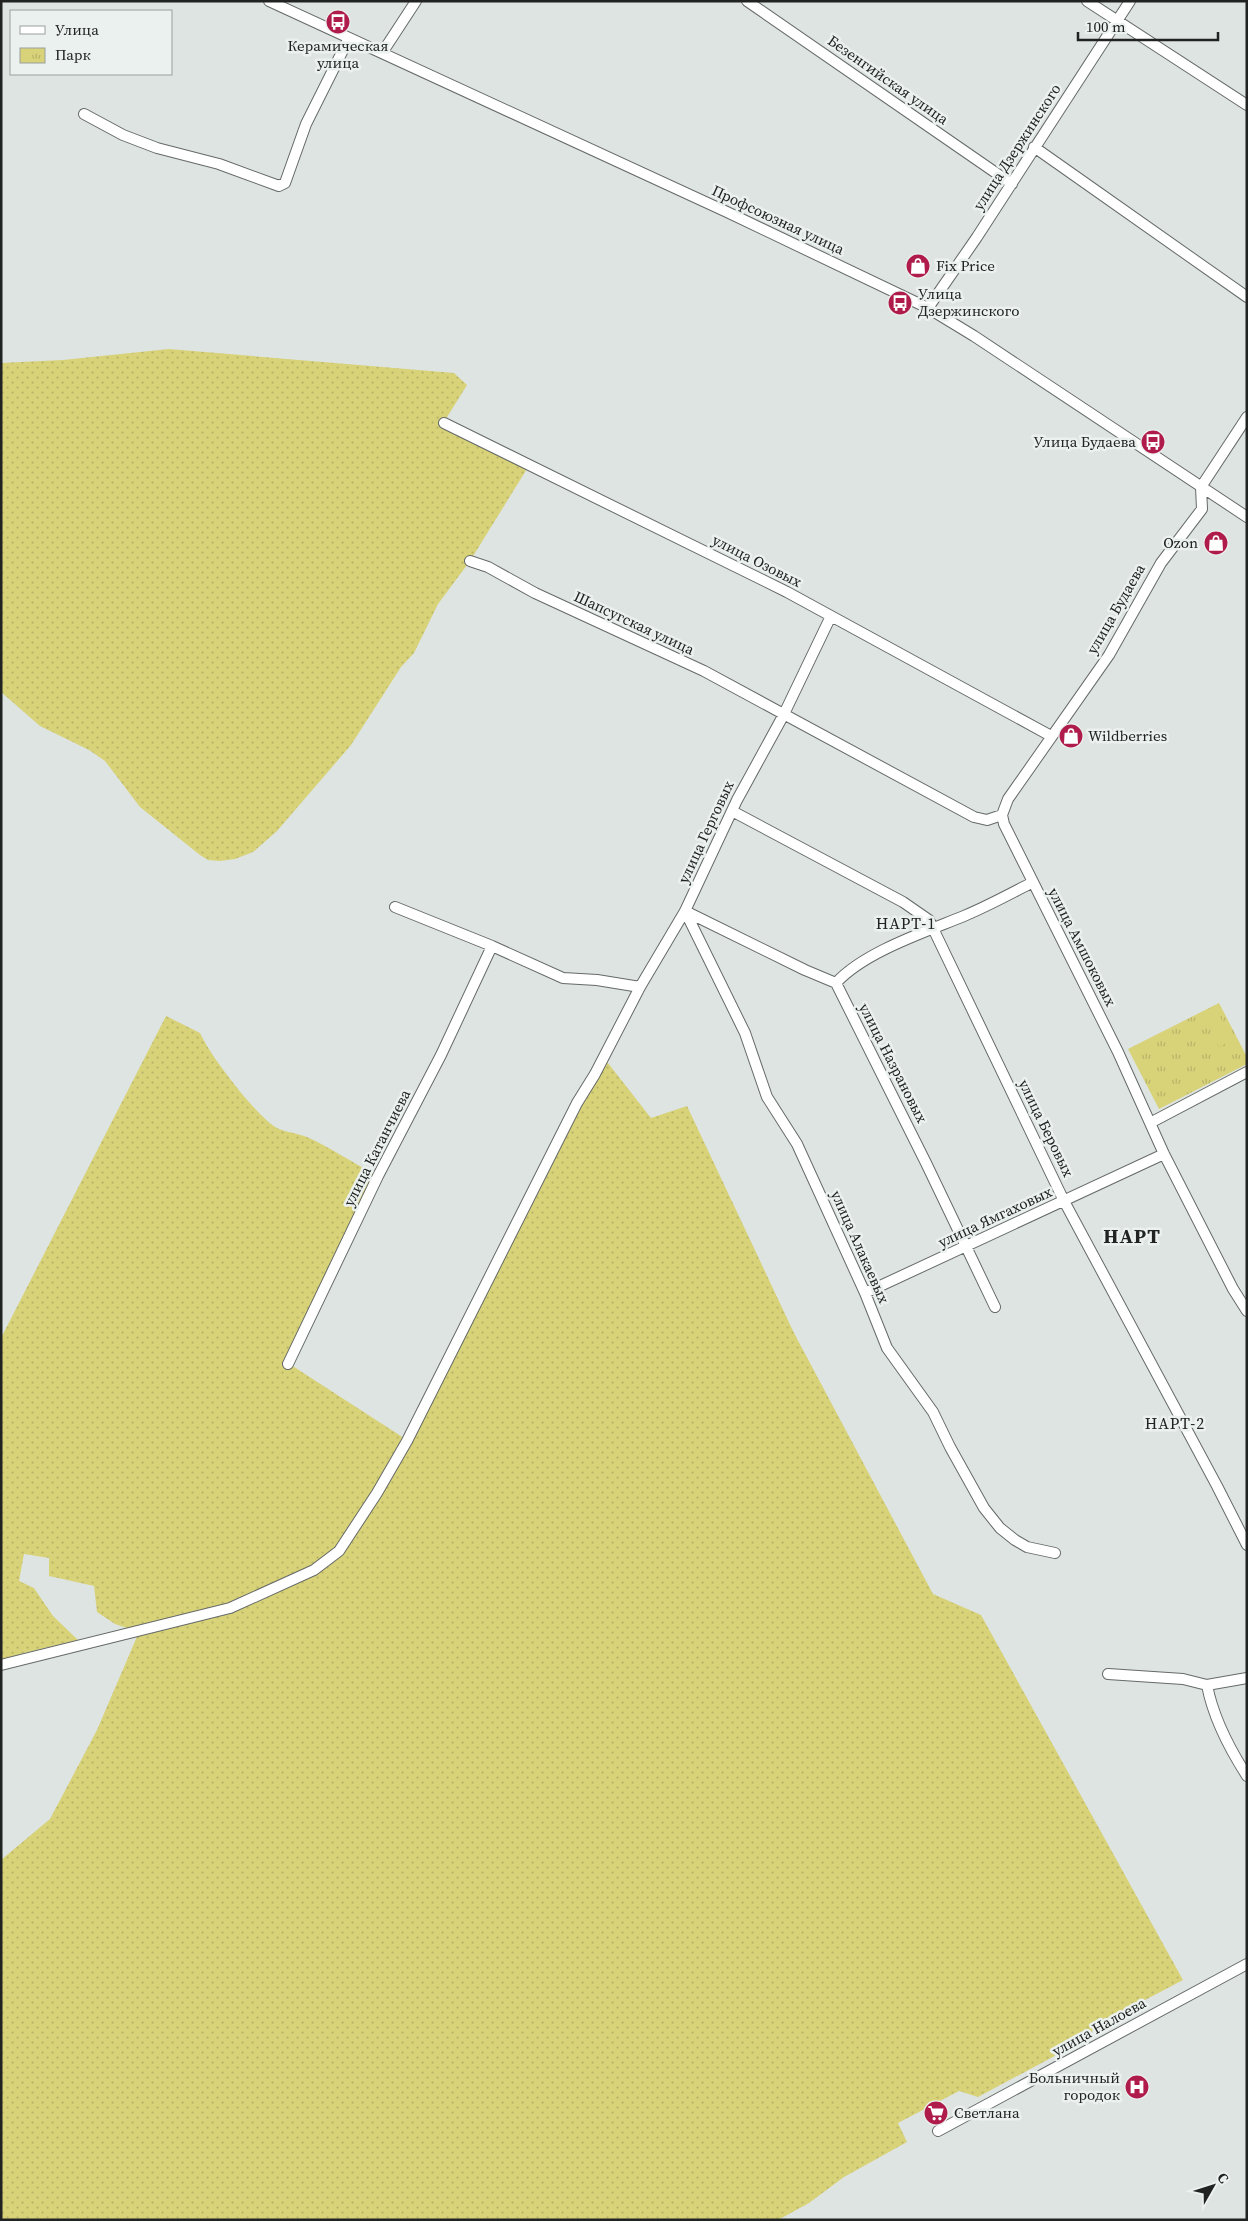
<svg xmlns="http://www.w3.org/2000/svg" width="1248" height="2221" font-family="'Source Serif 4',serif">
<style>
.grass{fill:url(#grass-dots)}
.park{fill:url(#park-tufts)}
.pitch{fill:#d8d279}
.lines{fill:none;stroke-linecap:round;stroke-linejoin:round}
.minor-casing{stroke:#656a68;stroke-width:12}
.minor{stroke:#fff;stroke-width:10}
.labels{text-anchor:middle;stroke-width:5;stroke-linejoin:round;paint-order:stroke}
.poi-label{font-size:15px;fill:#212322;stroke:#ebf1ee;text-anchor:start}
.street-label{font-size:15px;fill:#212322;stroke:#ebf1ee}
.neighbourhood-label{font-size:16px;letter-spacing:1px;fill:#212322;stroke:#ebf1ee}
.district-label{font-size:20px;font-weight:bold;letter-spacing:1px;fill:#212322;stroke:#ebf1ee}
</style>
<defs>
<pattern id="grass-dots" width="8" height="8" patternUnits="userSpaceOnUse" patternTransform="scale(1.25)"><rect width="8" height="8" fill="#d8d279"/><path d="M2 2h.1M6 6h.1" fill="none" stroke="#b9b468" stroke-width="1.8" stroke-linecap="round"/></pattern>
<pattern id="park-tufts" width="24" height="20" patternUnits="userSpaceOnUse" patternTransform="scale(1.25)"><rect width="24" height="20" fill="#d8d279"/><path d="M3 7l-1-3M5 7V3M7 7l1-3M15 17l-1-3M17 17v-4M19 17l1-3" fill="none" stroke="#b9b468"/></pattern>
</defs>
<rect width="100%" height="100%" fill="#dee4e1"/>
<path class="grass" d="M169 349 454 373 467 385 444 422 530 464 470 561 438 604 414 653 401 667 351 745 277 831 253 852 235 859 220 861 208 860 200 855 140 807 105 761 89 750 40 726 1 692V363L63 360Z
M166 1016 200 1033C211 1057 250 1107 271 1124 282 1133 295 1132 307 1137 331 1148 355 1164 378 1176L288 1363 407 1440 604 1058 651 1118 687 1106 794 1333 933 1594 981 1615 1183 1980 1094 2027 1090 2037 978 2097 959 2091 898 2123 907 2142 844 2177 809 2203 778 2220H1V1860L50 1819 97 1730 139 1632 115 1624 97 1612 94 1586 49 1576V1558L24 1554 19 1581 34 1588 53 1616 78 1640 24 1653 1 1660V1338Z"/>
<path class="park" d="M1219 1003 1247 1057V1064L1159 1109 1128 1049Z"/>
<path class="pitch" d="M1218 1013 1232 1040 1219 1047 1205 1019Z"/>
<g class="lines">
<defs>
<path id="minor" d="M269 1 727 212 928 308 974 336 1247 517
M747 1 1012 184
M1087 1 1247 105
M382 53 416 1
M84 114 123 135 157 148 219 164 279 186 285 183 306 124 349 38
M1034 147 1247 297
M928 308 977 237 1130 1
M1247 417 1201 487 1202 509 1161 563 1109 655 1008 799 1002 815 1004 824 1118 1052 1164 1154 1233 1289 1247 1311
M444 423 787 592 1051 736
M470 561 488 567 535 593 704 671 974 817 987 820 1002 815
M732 811 903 902 929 920 1064 1201 1217 1486 1247 1545
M395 907 492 946 563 978 597 980 640 987
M685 911 745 1033 767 1097 797 1144 865 1293 887 1348 933 1412 950 1447 984 1508 1000 1528 1015 1540 1027 1547 1055 1553
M685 911 805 970 836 983 926 1163 995 1307
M836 983C864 952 925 932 964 916 988 906 1010 894 1033 882
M1150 1123 1247 1072
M865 1293 1164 1154
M288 1364 378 1176 441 1055 492 946
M1 1665 230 1608 314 1570 339 1551 377 1493 407 1441 577 1103 595 1074 640 987 685 911 737 800 783 716 831 616
M1108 1674 1183 1679 1207 1685 1247 1678
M1207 1685C1213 1717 1229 1748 1247 1776
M938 2131 1247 1964"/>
</defs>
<use href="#minor" class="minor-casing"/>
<use href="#minor" class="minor"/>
</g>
<defs>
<symbol id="bus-disc" viewBox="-11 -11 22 22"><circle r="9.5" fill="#af1c4b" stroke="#ebf1ee"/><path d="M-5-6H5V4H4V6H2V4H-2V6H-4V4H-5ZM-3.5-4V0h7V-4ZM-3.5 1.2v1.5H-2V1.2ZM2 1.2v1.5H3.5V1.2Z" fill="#fff"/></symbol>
<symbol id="shop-disc" viewBox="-11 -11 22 22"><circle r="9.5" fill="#af1c4b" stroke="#ebf1ee"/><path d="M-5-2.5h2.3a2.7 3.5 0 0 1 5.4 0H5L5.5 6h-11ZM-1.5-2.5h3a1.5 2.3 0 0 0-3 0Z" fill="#fff"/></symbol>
<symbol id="hospital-disc" viewBox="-11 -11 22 22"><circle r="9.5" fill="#af1c4b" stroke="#ebf1ee"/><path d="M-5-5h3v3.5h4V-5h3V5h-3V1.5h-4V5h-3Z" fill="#fff"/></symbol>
<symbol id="supermarket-disc" viewBox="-11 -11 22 22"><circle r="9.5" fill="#af1c4b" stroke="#ebf1ee"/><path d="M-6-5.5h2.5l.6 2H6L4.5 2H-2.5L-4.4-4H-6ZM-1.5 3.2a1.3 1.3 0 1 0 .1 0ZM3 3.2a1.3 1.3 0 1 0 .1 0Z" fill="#fff"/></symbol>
</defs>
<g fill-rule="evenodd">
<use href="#bus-disc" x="324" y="8" width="28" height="28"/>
<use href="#shop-disc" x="904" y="252" width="28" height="28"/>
<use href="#bus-disc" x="886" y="289" width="28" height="28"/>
<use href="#bus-disc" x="1139" y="428" width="28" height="28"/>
<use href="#shop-disc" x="1202" y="529" width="28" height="28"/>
<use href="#shop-disc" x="1057" y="722" width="28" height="28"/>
<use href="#hospital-disc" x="1123" y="2073" width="28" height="28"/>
<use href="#supermarket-disc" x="922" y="2099" width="28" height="28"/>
</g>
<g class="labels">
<g class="poi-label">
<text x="338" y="51" text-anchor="middle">Керамическая<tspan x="338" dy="17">улица</tspan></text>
<text x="936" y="271">Fix Price</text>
<text x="918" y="299">Улица<tspan x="918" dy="17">Дзержинского</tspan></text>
<text x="1136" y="447" text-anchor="end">Улица Будаева</text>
<text x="1198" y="548" text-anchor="end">Ozon</text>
<text x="1088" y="741">Wildberries</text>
<text x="1120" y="2083" text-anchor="end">Больничный<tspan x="1120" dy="17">городок</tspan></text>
<text x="954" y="2118">Светлана</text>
</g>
<g class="street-label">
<text transform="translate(888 80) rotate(35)" y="5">Безенгийская улица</text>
<text transform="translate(1017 147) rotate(-57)" y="5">улица Дзержинского</text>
<text transform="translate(778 220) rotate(25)" y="5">Профсоюзная улица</text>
<text transform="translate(757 561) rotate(27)" y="5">улица Озовых</text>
<text transform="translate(1116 609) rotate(-60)" y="5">улица Будаева</text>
<text transform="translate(634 623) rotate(25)" y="5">Шапсугская улица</text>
<text transform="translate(706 832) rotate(-65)" y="5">улица Герговых</text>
<text transform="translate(1082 947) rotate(63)" y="5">улица Амшоковых</text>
<text transform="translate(893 1063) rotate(63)" y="5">улица Назрановых</text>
<text transform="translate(1046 1128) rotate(64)" y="5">улица Беровых</text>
<text transform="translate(377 1148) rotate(-63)" y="5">улица Катанчиева</text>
<text transform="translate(995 1217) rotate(-25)" y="5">улица Ямгаховых</text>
<text transform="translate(860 1247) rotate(66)" y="5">улица Алакаевых</text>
<text transform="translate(1099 2027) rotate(-29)" y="5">улица Налоева</text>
</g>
<g class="neighbourhood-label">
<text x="906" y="929">НАРТ-1</text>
<text x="1175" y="1429">НАРТ-2</text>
</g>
<g class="district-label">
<text x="1132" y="1243">НАРТ</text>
</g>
</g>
<rect width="1248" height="2221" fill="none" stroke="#212322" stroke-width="5"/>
<rect x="10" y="10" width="162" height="65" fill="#ebf1ee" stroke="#9a9f9c"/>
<rect x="20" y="26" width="25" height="8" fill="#ffffff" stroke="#9a9f9c"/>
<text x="55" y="35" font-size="15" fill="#212322">Улица</text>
<rect x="20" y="48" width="25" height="15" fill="url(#park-tufts)" stroke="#9a9f9c"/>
<text x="55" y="60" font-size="15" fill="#212322">Парк</text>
<g transform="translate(1213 2186) rotate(51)" stroke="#ebf1ee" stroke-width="4" paint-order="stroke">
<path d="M0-4L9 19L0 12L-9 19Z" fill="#212322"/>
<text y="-8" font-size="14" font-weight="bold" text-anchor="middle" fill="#212322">С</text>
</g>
<path d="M1078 32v8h140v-8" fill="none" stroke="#212322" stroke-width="2.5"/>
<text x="1086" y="32" font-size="15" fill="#212322" stroke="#ebf1ee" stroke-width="4" paint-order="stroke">100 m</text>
</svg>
